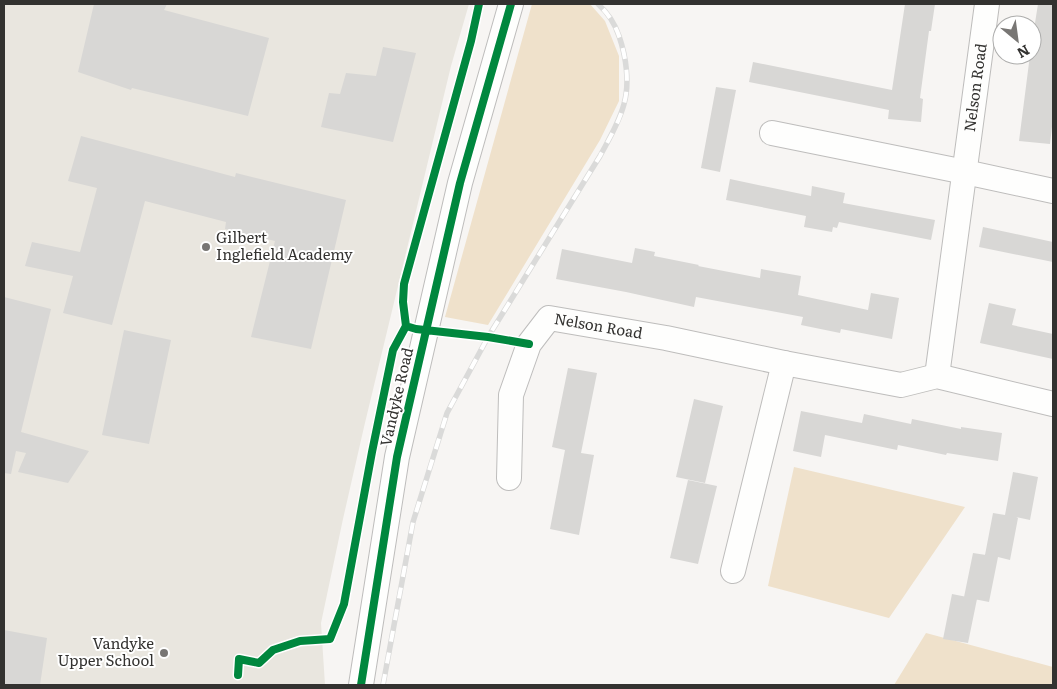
<svg xmlns="http://www.w3.org/2000/svg" width="1057" height="689" font-family="Literata,serif">
<style>
.built{fill:#e9e6df}
.green{fill:#efe1cb}
.building{fill:#d8d7d5}
.lines{fill:none;stroke-linecap:round;stroke-linejoin:round}
.minor-casing{stroke:#bebdbc;stroke-width:26}
.minor{stroke:#fefefd;stroke-width:24}
.rail-casing{stroke:#dadad9;stroke-width:5.5}
.rail{stroke:#fff;stroke-width:4;stroke-dasharray:11;stroke-linecap:butt}
.cycleway-casing{stroke:#fff;stroke-width:11}
.cycleway{stroke:#00873e;stroke-width:8}
.poi-dot{fill:#787674;stroke:#fff;stroke-width:2}
.labels{text-anchor:middle;stroke-width:4;stroke-linejoin:round;paint-order:stroke}
.street-label{font-size:15px;fill:#333230;stroke:#fff}
.poi-label{font-size:15px;fill:#333230;stroke:#fff;text-anchor:start}
</style>
<rect width="100%" height="100%" fill="#f7f5f3"/>
<path class="built" d="M4 4H469L451 66 364 427 343 519 321 623 325 685H4Z"/>
<path class="green" d="M532 4H590L605 21 619 56V101L600 140 488 325 445 317Z
M794 467 965 507 889 618 768 586Z
M926 633 1053 667V685H894Z"/>
<path class="building" d="M94 4H167L164 10 269 38 248 116 132 88 131 90 78 72Z
M905 4H935L931 31H929L920 98 923 99 921 122 888 119 889 110 749 82 753 62 892 90Z
M1038 4H1053V118L1050 144 1019 141 1030 55H1032V42Z
M383 47 416 53 393 142 321 127 329 93 340 94 346 73 376 76Z
M716 87 736 90 720 172 701 168Z
M81 136 235 177 236 173 346 200 311 349 251 337 275 241 225 229 226 222 145 201 112 325 63 313 73 276 25 266 32 242 80 252 97 188 68 181Z
M730 179 811 196 812 186 845 193 843 203 935 220 931 240 839 222 837 228 833 227 832 232 804 227 806 216 726 200Z
M983 227 1053 242V262L979 247Z
M635 248 655 252 654 256 699 265 698 266 760 278 761 269 801 276 798 295 868 310 871 293 899 298 892 339 841 329 840 333 801 325 803 317 696 297 694 307 626 292 556 279 562 249 632 263Z
M4 297 51 309 21 432 89 451 68 483 18 472 26 453 16 451 11 474 4 473Z
M989 303 1016 309 1012 325 1053 334V359L980 343Z
M124 330 171 340 149 444 102 435Z
M568 368 597 373 581 453 594 455 579 535 550 529 565 450 552 447Z
M694 399 723 406 705 483 676 477Z
M801 411 862 423 864 414 911 424 912 419 961 429V427L1002 433 998 461 947 453 946 455 898 445 897 450 825 435 821 457 793 451Z
M1013 472 1038 477 1030 520 1016 517 1018 518 1010 560 998 557 989 602 964 597 973 553 986 555H985L993 513 1005 515Z
M688 480 717 486 698 564 670 558Z
M952 594 977 599 968 643 943 639Z
M4 630 47 638 40 685H4Z"/>
<g class="lines">
<defs>
<g id="minor">
<path d="M772 133 965 172 1053 191"/>
<path id="s1" d="M937 376 987 4"/>
<path id="s2" d="M509 478 511 395 529 344 549 318 666 338 784 363 901 385 937 376 1053 404"/>
<path d="M733 571 784 363"/>
<path d="M361 685 397 457 460 183 511 4"/>
</g>
</defs>
<use href="#minor" class="minor-casing"/>
<use href="#minor" class="minor"/>
<defs>
<path id="rail" d="M383 685 413 522 447 413 488 337 600 156C609 139 619 123 624 104 630 83 626 56 619 36 615 24 607 12 598 4"/>
</defs>
<use href="#rail" class="rail-casing"/>
<use href="#rail" class="rail"/>
<defs>
<path id="cycleway" d="M479 4 471 41 404 284 403 302 406 326 416 329 488 337 529 344
M238 675 239 659 259 663 273 650 300 641 330 639 344 604 372 452 393 350 406 326
M361 685 397 457 460 183 511 4"/>
</defs>
<use href="#cycleway" class="cycleway-casing"/>
<use href="#cycleway" class="cycleway"/>
</g>
<g class="poi-dot">
<circle cx="206" cy="247" r="5"/>
<circle cx="164" cy="653" r="5"/>
</g>
<g class="labels">
<g class="street-label">
<text dy="5" stroke="none"><textPath href="#s1" startOffset="291">Nelson Road</textPath></text>
<text dy="5" stroke="none"><textPath href="#s2" startOffset="220">Nelson Road</textPath></text>
<text transform="translate(397 397) rotate(-77)" y="5">Vandyke Road</text>
</g>
<g class="poi-label">
<text x="216" y="243">Gilbert<tspan x="216" dy="17">Inglefield Academy</tspan></text>
<text x="154" y="649" text-anchor="end">Vandyke<tspan x="154" dy="17">Upper School</tspan></text>
</g>
</g>
<rect width="1057" height="689" fill="none" stroke="#333230" stroke-width="10"/>
<g transform="translate(1017 40) rotate(151)"><circle r="24" fill="#ffffff" stroke="#adadac"/>
<path d="M0-4L9 19L0 12L-9 19Z" fill="#787674"/>
<text y="-8" font-size="14" font-weight="bold" text-anchor="middle" fill="#333230">N</text>
</g>
</svg>
